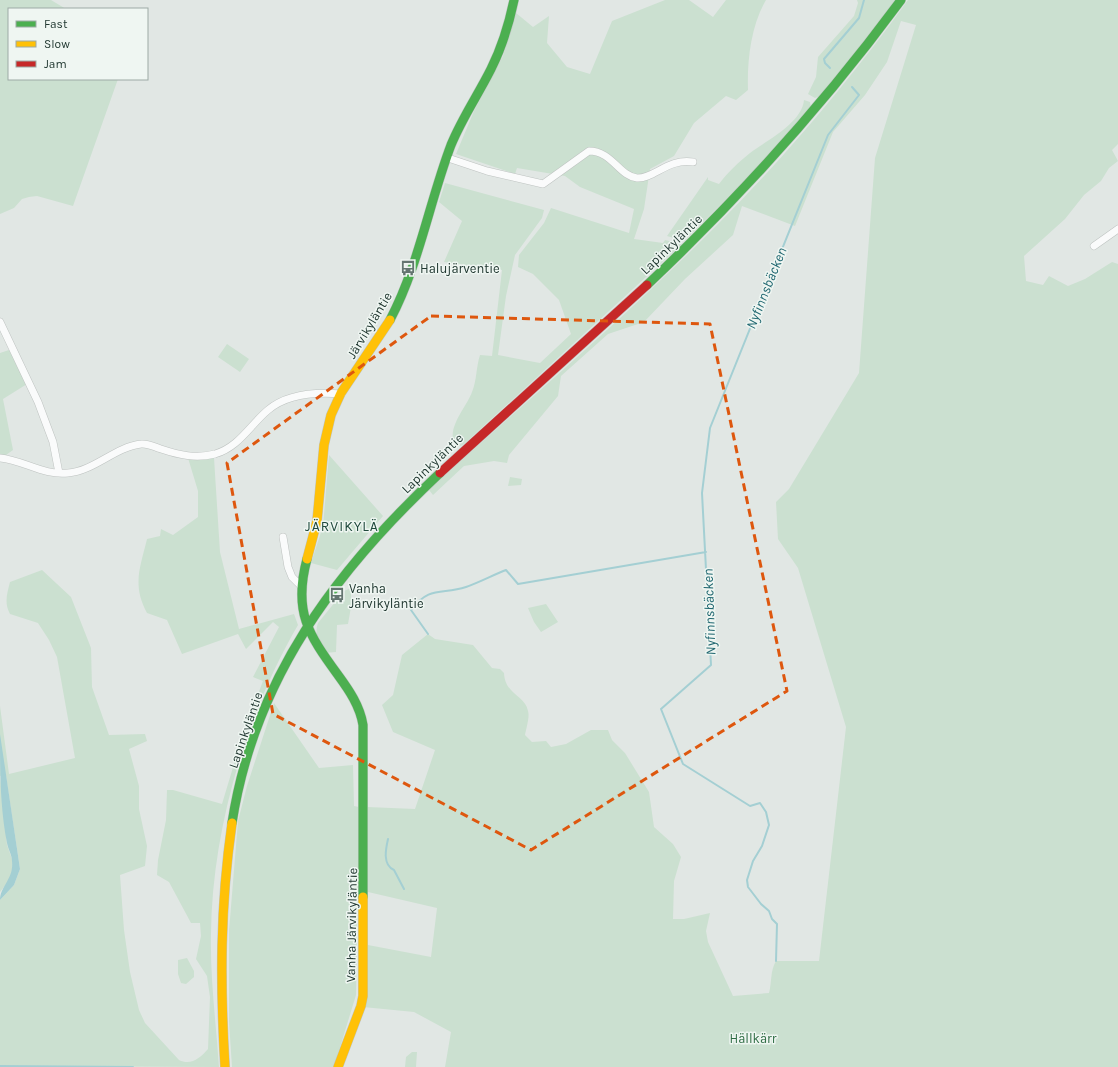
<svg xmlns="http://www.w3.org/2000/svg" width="1118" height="1067" font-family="Karla,sans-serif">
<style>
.green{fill:#cbe0d0}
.water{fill:#a4cfd3}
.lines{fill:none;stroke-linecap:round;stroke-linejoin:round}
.stream{stroke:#a4cfd3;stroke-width:2}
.street-casing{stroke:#bec3c1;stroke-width:8}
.fast-casing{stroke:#bec4c1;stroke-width:10}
.slow-casing{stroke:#bec4c1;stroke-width:10}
.jam-casing{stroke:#bec4c1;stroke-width:10}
.street{stroke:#fafbfb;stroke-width:7}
.fast{stroke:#4caf50;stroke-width:9}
.slow{stroke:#ffc107;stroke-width:9}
.jam{stroke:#c62828;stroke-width:9}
.marked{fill:none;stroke:#de570e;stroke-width:3;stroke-dasharray:8 5;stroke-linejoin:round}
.labels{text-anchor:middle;stroke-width:3;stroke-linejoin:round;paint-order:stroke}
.street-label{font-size:13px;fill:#213831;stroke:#eff6f2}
.poi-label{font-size:13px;fill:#213831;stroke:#eff6f2;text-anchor:start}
.park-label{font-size:13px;fill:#2e6c43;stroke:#eff6f2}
.water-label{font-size:14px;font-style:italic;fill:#206770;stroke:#eff6f2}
.neighbourhood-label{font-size:14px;letter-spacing:1px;fill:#1f493c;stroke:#eff6f2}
</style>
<rect width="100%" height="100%" fill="#e1e7e4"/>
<path class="green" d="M0 0H51L66 9H9V79H118L73 206 37 196 29 197 22 199 14 208 0 214Z
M665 0H689L713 17 726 0H766C751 25 747 61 748 90L736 100 726 96 694 123 674 156 650 169 644 209 634 239 663 243 665 240 682 244 463 445 457 447C443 431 467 407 472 392 477 380 476 367 480 355L492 356 502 270 444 262 462 221 439 202 445 183 544 210 542 218 515 255 506 296 498 355 540 363 571 334 559 300 533 274 518 267 519 255 544 223 551 208 629 233 634 209 580 187 565 176 517 168 515 174 456 154 474 111 503 56 516 13 533 27 549 16 547 43 567 67 590 74 612 21Z
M857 0H896L822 95 815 98 808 94 816 77 818 57 854 16 858 3Z
M908 0H1118V144L1112 150 1118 161 1109 168 1101 181 1084 195 1065 219 1024 256 1026 281 1043 285 1049 276 1068 286 1085 279 1112 262 1118 264V1067H445L451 1032 414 1012 363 1007 365 996 368 945 431 957 437 908 368 892 367 807 415 809 435 750 393 732 382 705 393 695 402 655 428 634 435 639 473 645 492 668 500 669 504 673C505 695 525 695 528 711 530 717 526 729 525 735L532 742 546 741 551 747 566 744 591 730H608L612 740 625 753 649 792 654 827 673 844 681 857 674 881 673 919H684L710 913 706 931 708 942 733 996 769 993C772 982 770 971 776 961H819L846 727 798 568 778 539 776 502 789 489 859 373 875 158 916 25 901 21 887 62 865 95 833 132 795 226 742 206 733 235 685 279 644 322 608 334 561 376 558 396 509 455 507 463 494 461 464 466 433 495 429 490C525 402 625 318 716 226 786 156 850 80 908 0Z
M804 100 810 102 811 108C771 155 728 198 684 241L667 236 708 177V180L719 184C727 173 739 162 750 153 766 141 802 123 804 100Z
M227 344 249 359 240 372 218 357Z
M9 350 27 384 3 399 13 450 6 455H0V353Z
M329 455 383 516 337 570 311 563 323 526Z
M188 458H214L220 552 239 629 294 614 298 625C246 714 212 830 211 934 210 978 216 1023 219 1067L0 1066V900L14 885 20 869 6 776H0V706L9 774 75 758 57 657 49 640 38 623 10 614C4 603 7 594 10 582L42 570 71 597 91 648 92 687 109 735 145 734 147 741 129 749 139 786V809L147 846 145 866 120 875 124 930 130 972 139 1010 145 1023 179 1060C191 1066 200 1058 208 1049L210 997 207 976 196 959 201 936 200 923H191L169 882 157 875 158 860 166 820 167 790H173L222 804 243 734 263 681 253 677 279 627 273 622 246 649 238 634 182 654 167 620 147 613C132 585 140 568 147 539L160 536 161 529 173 535 198 517V491Z
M510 477 522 479 521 485 508 486Z
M351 588V607L348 624 337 625 336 652 324 653C319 643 314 634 318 623L344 591Z
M546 604 558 622 541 632 534 622 528 608Z
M274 703 319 768 353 765 354 806 359 807 356 995 334 1067H232L229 1022V931L238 821 247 786Z
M0 777 7 845 13 862 11 878 0 892Z
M187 958 194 971V977L186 984 181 983 178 974V960Z
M412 1052H417L416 1067H405L406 1057Z"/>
<path class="water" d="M0 734 20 869 14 885 0 900C0 886 14 879 12 861 12 855 8 849 7 843 0 807 0 770 0 734Z"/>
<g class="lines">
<path class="stream" d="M830 68 825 63 824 59 859 18 864 0
M428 634 411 610C430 585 442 595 466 587 480 582 493 575 506 570L518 584 706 552
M388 839C386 848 382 865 394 870L404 889
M776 961 777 924 772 919 769 911 761 904 748 887 747 880 753 861 762 846 769 825 766 812 760 803 750 806 683 764 661 709 711 665 702 493 710 428 828 135 859 95 852 87
M0 1066 133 1067"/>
<defs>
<path id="street" d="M448 158 487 171 543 184 589 151C612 151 619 176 637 178 654 179 668 158 693 162
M1094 246 1118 229
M0 322 38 402 53 442 59 473
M0 458C23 460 44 476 68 473 94 471 115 447 141 444 148 443 154 447 161 449 179 455 196 459 215 454 239 447 250 425 268 410 287 394 317 392 341 394
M283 537 288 567 292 577 301 586"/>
<path id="fast" d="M647 285C740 197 825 103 901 0
M390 320C419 265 429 203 451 145 462 118 478 95 491 69 502 47 509 24 514 0
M307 559C293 611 308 634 338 675 349 690 360 706 363 725V897
M232 823C254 679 336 570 440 473"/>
<path id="slow" d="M307 559 317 521 324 445 331 415 341 393 390 320
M225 1067C220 983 220 907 232 823
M338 1067 361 1006 363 996V897"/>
<path id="jam" d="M440 473 647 285"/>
</defs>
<use href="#street" class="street-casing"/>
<use href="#fast" class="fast-casing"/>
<use href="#slow" class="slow-casing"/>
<use href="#jam" class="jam-casing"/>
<use href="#street" class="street"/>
<use href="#fast" class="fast"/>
<use href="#slow" class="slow"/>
<use href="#jam" class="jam"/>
</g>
<path class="marked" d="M431 316 710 324 787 691 531 850 273 714 227 463Z"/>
<defs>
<symbol id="bus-bare" viewBox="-9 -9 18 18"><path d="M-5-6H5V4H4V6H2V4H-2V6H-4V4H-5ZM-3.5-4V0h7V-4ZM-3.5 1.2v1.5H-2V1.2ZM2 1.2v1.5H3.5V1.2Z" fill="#647570" stroke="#eff6f2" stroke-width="2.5" paint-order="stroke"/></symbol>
</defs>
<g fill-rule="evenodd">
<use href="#bus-bare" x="397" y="257" width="22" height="22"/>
<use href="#bus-bare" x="326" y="584" width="22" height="22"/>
</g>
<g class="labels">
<g class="street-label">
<text transform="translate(671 244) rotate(-44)" y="5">Lapinkyläntie</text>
<text transform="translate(369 325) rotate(-59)" y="5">Järvikyläntie</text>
<text transform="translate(432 463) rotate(-44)" y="5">Lapinkyläntie</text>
<text transform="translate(245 730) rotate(-71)" y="5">Lapinkyläntie</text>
<text transform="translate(351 925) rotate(-89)" y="5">Vanha Järvikyläntie</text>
</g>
<g class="poi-label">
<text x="420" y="273">Halujärventie</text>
<text x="349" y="593">Vanha<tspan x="349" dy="15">Järvikyläntie</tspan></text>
</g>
<g class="park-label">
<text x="753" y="1043">Hällkärr</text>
</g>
<g class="water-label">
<text transform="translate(766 288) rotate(-68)" y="5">Nyfinnsbäcken</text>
<text transform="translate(709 612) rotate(-92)" y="5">Nyfinnsbäcken</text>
</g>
<g class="neighbourhood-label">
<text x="342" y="531">JÄRVIKYLÄ</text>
</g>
</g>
<rect x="8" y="8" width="140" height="72" fill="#eff6f2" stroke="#9daaa5"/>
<rect x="16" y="21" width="20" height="6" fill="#4caf50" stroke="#9daaa5"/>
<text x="44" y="28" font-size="12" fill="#213831">Fast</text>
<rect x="16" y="41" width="20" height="6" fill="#ffc107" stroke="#9daaa5"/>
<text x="44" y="48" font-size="12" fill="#213831">Slow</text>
<rect x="16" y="61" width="20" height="6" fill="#c62828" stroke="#9daaa5"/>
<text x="44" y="68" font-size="12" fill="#213831">Jam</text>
</svg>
